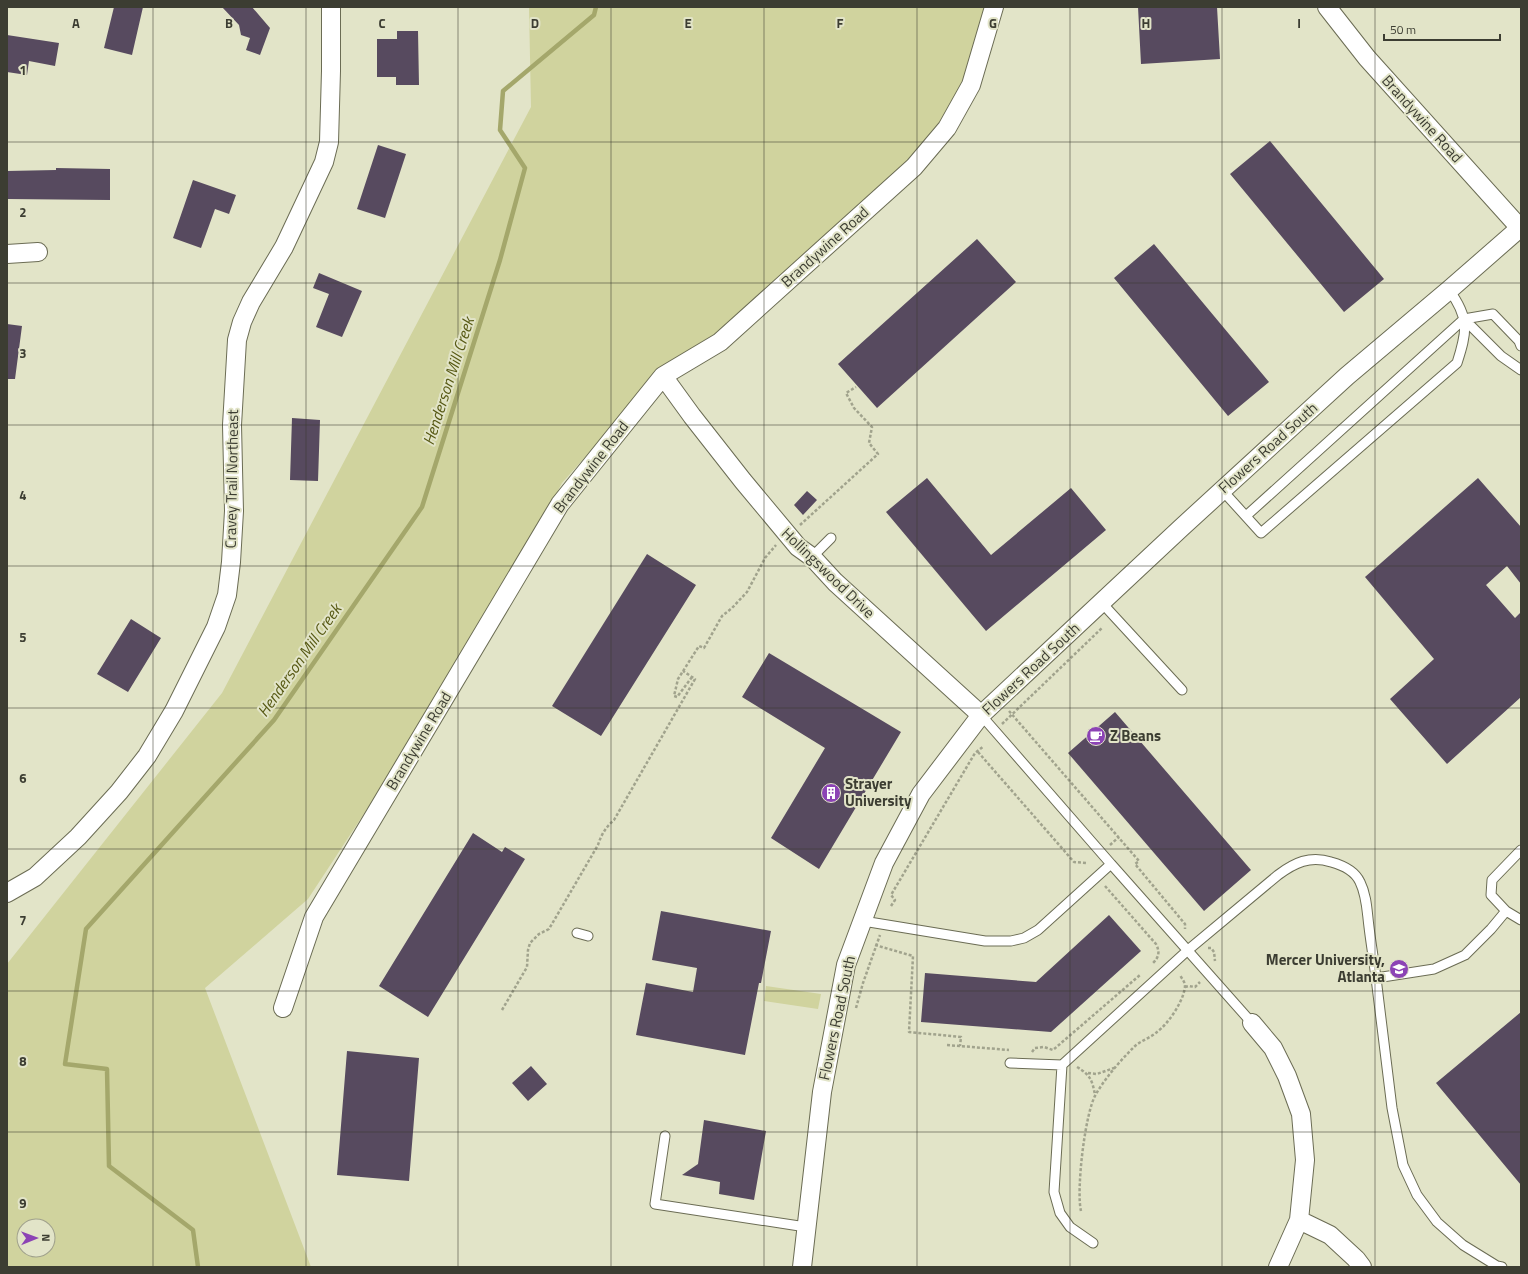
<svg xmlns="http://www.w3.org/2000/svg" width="1528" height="1274" font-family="'Titillium Web',sans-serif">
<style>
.green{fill:#d0d39e;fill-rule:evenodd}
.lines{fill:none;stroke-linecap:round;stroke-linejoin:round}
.stream{stroke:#a4a76b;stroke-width:4.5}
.building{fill:#574a5f}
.lane-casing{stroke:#6b6c54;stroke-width:11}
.street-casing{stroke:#6b6c54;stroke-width:20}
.path{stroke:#a1a38d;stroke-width:2.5;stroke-dasharray:3 2;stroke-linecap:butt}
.lane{stroke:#fff;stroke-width:9}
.street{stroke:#fff;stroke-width:18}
.grid{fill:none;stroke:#3c3d32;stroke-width:1;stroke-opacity:0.55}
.labels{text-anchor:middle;stroke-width:4;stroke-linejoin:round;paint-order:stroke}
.street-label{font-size:15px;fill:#3c3d32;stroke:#e2e4c8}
.poi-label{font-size:15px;font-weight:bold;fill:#3c3d32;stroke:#e2e4c8;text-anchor:start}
.water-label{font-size:16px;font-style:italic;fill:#575914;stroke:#e2e4c8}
.grid-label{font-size:13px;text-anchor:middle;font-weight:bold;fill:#3c3d32;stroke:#e2e4c8;stroke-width:4;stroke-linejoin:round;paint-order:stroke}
</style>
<rect width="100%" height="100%" fill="#e2e4c8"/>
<path class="green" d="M529 7H984L982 22 966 92 914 153 838 233 717 341 640 395 562 483 489 623 308 899 205 988 311 1267H7V964L222 693 531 107ZM24 1226H48V1250H24Z
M766 986 821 994 818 1009 764 1001Z"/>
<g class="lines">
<path class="stream" d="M198 1267 193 1230 109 1166 107 1069 65 1064 86 929 274 720 422 507 500 260 525 168 500 130 503 91 594 15 596 7"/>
</g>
<path class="building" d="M114 7H143L132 55 104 48Z
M222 7H252L270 28 260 55 246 50 250 38 241 35 239 25Z
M1138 7H1217L1220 59 1141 64Z
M397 31H418L419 85H396V77H377V39H397Z
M7 35 59 43 55 66 29 61 27 75 7 72Z
M1270 141 1384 279 1344 312 1230 174Z
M378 145 406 154 385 218 357 209Z
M56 168 110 169V200L7 199V171L56 170Z
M193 180 236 195 229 214 215 209 201 248 173 238Z
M977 239 1016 282 877 408 838 364Z
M1154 244 1269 382 1228 416 1114 278Z
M319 273 362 291 342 337 316 327 329 294 313 288Z
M7 324 22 326 15 379H7Z
M292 418 320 420 318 481 290 480Z
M927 478 991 555 1071 488 1106 530 986 631 886 512Z
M1478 478 1521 527V584L1507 566 1486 585 1515 618 1521 612V697L1447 764 1390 699 1434 659 1365 577Z
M807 491 817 500 803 515 794 505Z
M647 554 696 585 601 736 552 706Z
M131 619 161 638 128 692 97 674Z
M769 653 901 732 819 869 771 838 825 748 742 697Z
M1115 712 1251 870 1204 911 1068 753Z
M473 833 502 852 505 847 525 859 428 1017 379 986Z
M661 911 771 931 761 983H759L745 1055 636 1035 646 983 693 992 697 968 652 960Z
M1109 915 1141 951 1051 1032 921 1022 925 973 1036 982Z
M1521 1012V1185L1436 1083Z
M347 1051 419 1058 409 1181 337 1175Z
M531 1066 547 1084 528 1101 512 1083Z
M704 1120 766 1131 754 1200 719 1194 720 1182 682 1175 698 1164Z"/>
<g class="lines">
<defs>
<path id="lane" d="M1464 319 1501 356 1521 370
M1222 490 1261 533 1457 363C1467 332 1470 318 1449 290
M1246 516 1464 319 1493 314 1519 341 1521 346
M812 557 831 538
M1101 602 1182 690
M981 715 1111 864
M1521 850 1492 880 1491 895 1506 911 1521 920
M863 921 985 941H1011L1024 938 1038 930 1111 864 1252 1023
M577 933 588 936
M1376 978 1392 1108 1403 1165 1417 1195 1437 1222 1463 1245 1497 1266 1502 1267
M1010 1063 1062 1065
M665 1136 655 1204 806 1227
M1093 1243 1070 1227 1060 1213 1054 1192 1062 1065 1188 950 1278 875C1294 863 1310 855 1331 862 1342 865 1355 871 1360 882 1367 896 1367 912 1369 927 1371 944 1374 961 1376 978L1434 969 1465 955 1491 929 1506 911"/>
<path id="street" d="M1327 7 1367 58 1520 228
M7 254 38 252
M663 376 692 416 743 481 798 547 812 557 835 582 981 715
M7 893 35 877 78 837 119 792 147 756 174 711 216 627 227 595 231 562 234 511 232 425 237 340 242 322 251 302 284 247 324 162 329 142 331 71V7
M283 1008 314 917 560 504 663 376 720 342 914 167 947 128 971 85 994 7
M1252 1023 1273 1048 1287 1076 1301 1114 1305 1160 1299 1220 1278 1267
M1299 1220 1330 1235 1356 1259 1362 1267
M802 1267 822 1092 846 965 884 863 921 794 981 715 1181 528 1347 376 1449 290 1521 227"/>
</defs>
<use href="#lane" class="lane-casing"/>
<use href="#street" class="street-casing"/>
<path class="path" d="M800 525 878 454 869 443 872 427 854 408 846 393 856 387
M692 677 677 697 674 696 678 679 699 646 704 648 722 616 732 608 747 592 765 558 776 545
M1009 711 1139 861 1135 864 1185 924V929
M1002 724 1103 627
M978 752 1074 862 1086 863
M1110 845 1119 837
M1105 886 1156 944C1160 952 1159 957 1153 963
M891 906 895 900 891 895 975 753 984 746
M875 945 913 956 909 1032 961 1037 960 1046
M1208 948H1211L1214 952 1215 961
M1185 987 1189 986 1195 987 1200 982
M856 1008 863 983 880 935
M502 1010 527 967 528 950 530 943 539 934 549 929 598 845C601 835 606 827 614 820L695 679 683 671
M947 1045 1009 1050
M1032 1052 1035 1048 1044 1047 1053 1050 1140 975
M1077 1067C1090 1075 1092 1079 1095 1095
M1088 1073 1097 1074 1114 1068
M1081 1211C1076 1191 1085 1112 1096 1094 1106 1077 1120 1061 1134 1047 1140 1041 1150 1038 1157 1032 1168 1024 1184 1001 1185 986 1185 982 1182 979 1180 975"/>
<use href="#lane" class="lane"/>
<use href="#street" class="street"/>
</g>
<path class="grid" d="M153 7V1267M306 7V1267M458 7V1267M611 7V1267M764 7V1267M917 7V1267M1070 7V1267M1222 7V1267M1375 7V1267M7 142H1521M7 283H1521M7 425H1521M7 566H1521M7 708H1521M7 849H1521M7 991H1521M7 1132H1521"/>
<defs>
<symbol id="cafe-disc" viewBox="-11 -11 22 22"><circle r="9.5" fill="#8c43b5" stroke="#e2e4c8"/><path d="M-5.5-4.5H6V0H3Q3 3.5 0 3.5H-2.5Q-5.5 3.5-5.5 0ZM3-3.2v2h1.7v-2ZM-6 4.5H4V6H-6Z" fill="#fff"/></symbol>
<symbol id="building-disc" viewBox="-11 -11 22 22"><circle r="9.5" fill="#8c43b5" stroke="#e2e4c8"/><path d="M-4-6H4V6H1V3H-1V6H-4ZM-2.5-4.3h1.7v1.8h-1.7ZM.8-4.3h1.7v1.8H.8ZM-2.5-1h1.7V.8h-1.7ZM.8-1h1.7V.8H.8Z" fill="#fff"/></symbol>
<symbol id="university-disc" viewBox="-11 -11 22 22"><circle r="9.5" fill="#8c43b5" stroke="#e2e4c8"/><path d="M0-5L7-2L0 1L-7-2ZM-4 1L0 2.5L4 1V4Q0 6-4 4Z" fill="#fff"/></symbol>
</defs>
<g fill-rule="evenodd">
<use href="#cafe-disc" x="1085" y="725" width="22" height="22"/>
<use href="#building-disc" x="820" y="782" width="22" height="22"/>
<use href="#university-disc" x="1388" y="958" width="22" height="22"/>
</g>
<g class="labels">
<g class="street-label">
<text transform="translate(1422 119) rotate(48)" y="5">Brandywine Road</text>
<text transform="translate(825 247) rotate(-42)" y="5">Brandywine Road</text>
<text transform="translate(1268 448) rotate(-42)" y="5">Flowers Road South</text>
<text transform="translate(591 467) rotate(-52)" y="5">Brandywine Road</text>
<text transform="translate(232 479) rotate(-89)" y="5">Cravey Trail Northeast</text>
<text transform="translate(828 573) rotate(44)" y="5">Hollingswood Drive</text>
<text transform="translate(1031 669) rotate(-43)" y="5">Flowers Road South</text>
<text transform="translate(419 741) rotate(-59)" y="5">Brandywine Road</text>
<text transform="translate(837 1018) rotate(-78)" y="5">Flowers Road South</text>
</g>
<g class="poi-label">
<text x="1110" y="741">Z Beans</text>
<text x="845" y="789">Strayer<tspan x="845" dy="17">University</tspan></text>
<text x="1385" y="965" text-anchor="end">Mercer University,<tspan x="1385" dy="17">Atlanta</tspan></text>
</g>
<g class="water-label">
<text transform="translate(448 381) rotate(-72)" y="6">Henderson Mill Creek</text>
<text transform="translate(299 660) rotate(-55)" y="6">Henderson Mill Creek</text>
</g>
</g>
<g class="grid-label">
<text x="76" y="28">A</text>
<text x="229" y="28">B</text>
<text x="382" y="28">C</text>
<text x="535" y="28">D</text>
<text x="688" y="28">E</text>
<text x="840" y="28">F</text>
<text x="993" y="28">G</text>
<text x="1146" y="28">H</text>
<text x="1299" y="28">I</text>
<text x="23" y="75">1</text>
<text x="23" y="217">2</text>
<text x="23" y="358">3</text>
<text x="23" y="500">4</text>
<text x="23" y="642">5</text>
<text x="23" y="783">6</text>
<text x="23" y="925">7</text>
<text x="23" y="1066">8</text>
<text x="23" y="1208">9</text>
</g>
<rect width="1528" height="1274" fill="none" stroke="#3c3d32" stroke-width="16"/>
<g transform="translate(36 1238) rotate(89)"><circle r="19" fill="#e2e4c8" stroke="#a0a18c"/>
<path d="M0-3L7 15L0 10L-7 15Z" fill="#8c43b5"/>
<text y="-6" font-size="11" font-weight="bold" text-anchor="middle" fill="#3c3d32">N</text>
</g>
<path d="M1384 34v6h116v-6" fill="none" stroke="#3c3d32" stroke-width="2"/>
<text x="1390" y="34" font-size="12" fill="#3c3d32" stroke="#e2e4c8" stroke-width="3" paint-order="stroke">50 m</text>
</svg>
